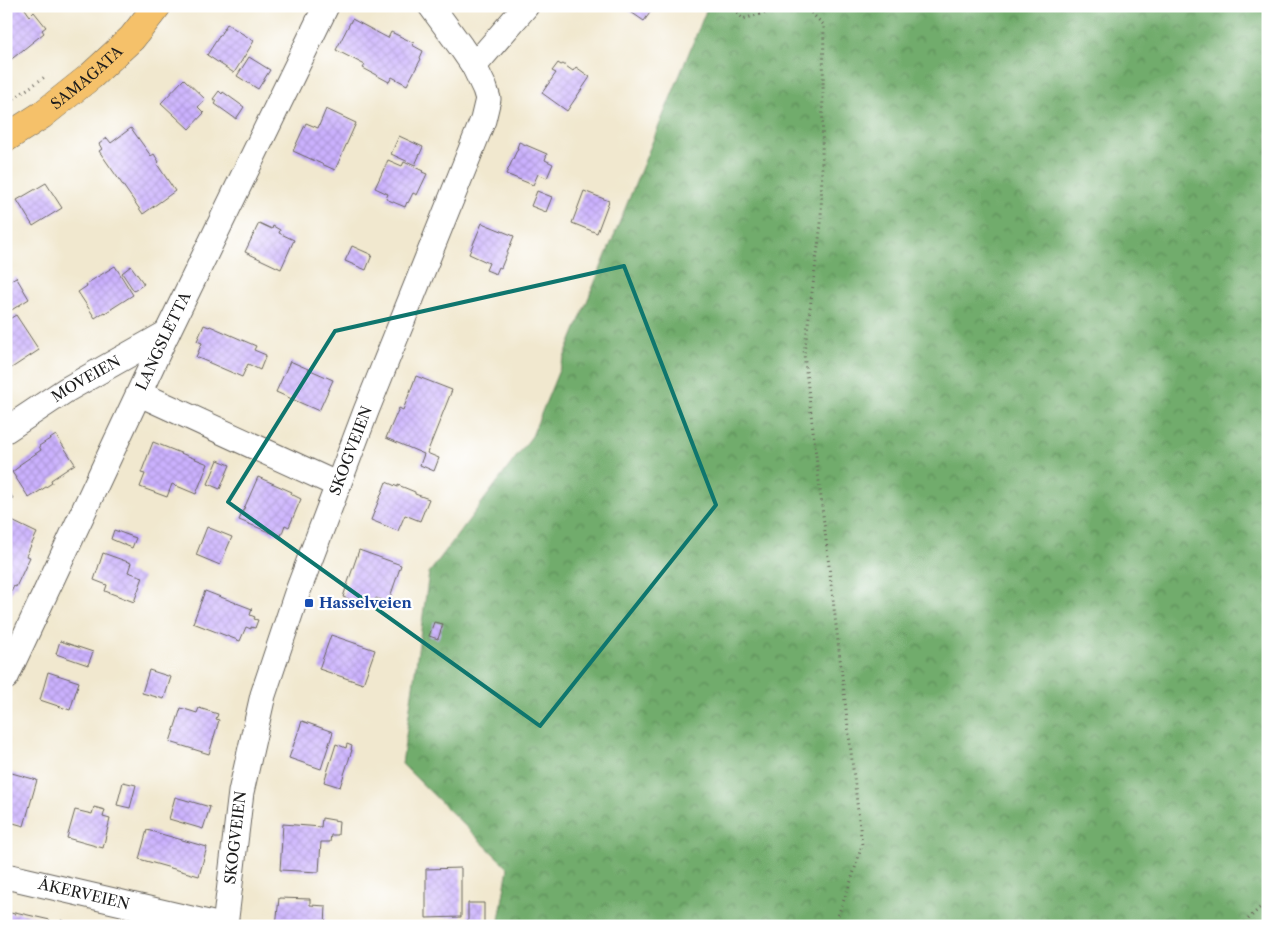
<svg xmlns="http://www.w3.org/2000/svg" width="1274" height="932" font-family="'Libre Caslon Text',serif">
<style>
.forest{fill:url(#forest-crowns);stroke:#466444}
.building{fill:url(#building-cross-hatch)}
.lines{fill:none;stroke-linecap:round;stroke-linejoin:round}
.street-casing{stroke:#67635b;stroke-width:27}
.highway-casing{stroke:#67635b;stroke-width:29}
.path{stroke:#67635b;stroke-width:3;stroke-dasharray:1 4;stroke-linecap:butt}
.street{stroke:#fff;stroke-width:25}
.highway{stroke:#f5c16b;stroke-width:28}
.marked{fill:none;stroke:#0f766e;stroke-width:4;stroke-linejoin:round}
.transit-dot{fill:#1a4fb4;stroke:#fff;stroke-width:2}
.labels{text-anchor:middle;stroke-width:4.5;stroke-linejoin:round;paint-order:stroke}
.street-label{font-size:15px;fill:#1c1c1c;stroke:#fff}
.transit-label{font-size:15px;font-weight:bold;fill:#164399;stroke:#fff;text-anchor:start}
</style>
<defs>
<pattern id="forest-crowns" width="20" height="18" patternUnits="userSpaceOnUse" patternTransform="scale(1.25)"><rect width="20" height="18" fill="#71ac6c"/><path d="M2 6a3 3 0 1 1 6 0M12 15a3 3 0 1 1 6 0" fill="none" stroke="#5c8b58"/></pattern>
<pattern id="building-cross-hatch" width="8" height="8" patternUnits="userSpaceOnUse" patternTransform="scale(1.25)"><rect width="8" height="8" fill="#cbb1fe"/><path d="M0 0l8 8M0 8l8-8" fill="none" stroke="#ae98d9"/></pattern>
</defs>
<rect width="100%" height="100%" fill="#fff"/>
<filter id="ink" filterUnits="userSpaceOnUse"><feTurbulence type="fractalNoise" baseFrequency=".02" numOctaves="2"/><feDisplacementMap in="SourceGraphic" scale="10" xChannelSelector="R" yChannelSelector="G"/><feConvolveMatrix kernelMatrix="1 2 1 2 8 2 1 2 1" color-interpolation-filters="sRGB"/></filter>
<filter id="wash" filterUnits="userSpaceOnUse"><feTurbulence type="fractalNoise" baseFrequency=".0096" numOctaves="4" result="noise"/><feDisplacementMap in="SourceGraphic" scale="20" xChannelSelector="R" yChannelSelector="G"/><feGaussianBlur stdDeviation="1.12" result="paint"/><feColorMatrix in="noise" values="0 0 0 0 0 0 0 0 0 0 0 0 0 0 0 0 0 1.4 0 .05"/><feComposite in="paint" operator="in"/></filter>
<g filter="url(#wash)">
<rect width="100%" height="100%" fill="#f1e8cf"/>
<path class="forest" d="M708 6H1268V926H498L508 868 402 764 429 573 532 436Z"/>
<g id="blocks">
<path class="building" d="M6 6H23L30 16 34 12 46 27 42 30 44 33 8 62 6 59Z
M622 6H655L644 21Z
M352 19 388 38 391 32 414 43 412 45 423 51 420 58 421 59 407 85 392 77 389 82 363 68 365 65 336 50Z
M227 24 254 41 234 73 207 55Z
M249 57 270 70 258 89 237 76Z
M558 63 561 65 563 64 573 71 576 67 590 77 567 111 542 93 556 73 552 71Z
M184 79 205 99 198 107 204 113 189 129 161 103Z
M219 91 222 94 223 92 244 107 236 119 215 104 217 101 213 99Z
M326 109 356 123 335 170 293 151 306 123 318 128Z
M131 128 151 156 154 154 159 162 157 164 175 191 143 214 99 151 102 149 99 144 107 138 111 143Z
M399 136 423 147 415 165 391 154Z
M519 142 547 154 545 160 553 164 547 178 538 174 533 185 506 174 518 148H517Z
M388 160 402 166 404 162 423 171 422 172 427 174 417 195 413 193 408 203 407 202 405 207 386 199 388 194 375 188Z
M46 183 62 208 33 226 17 200Z
M537 191 552 197 546 212 531 206Z
M584 191 609 201 597 233 572 223Z
M259 223 272 229 273 226 280 230 279 233 294 240 281 269 245 252Z
M482 223 514 236 501 268 499 267 496 274 486 270 489 263 469 254Z
M352 246 372 255 366 270 345 261Z
M115 266 133 295 105 313 104 312 95 318 78 292 87 286 86 284Z
M131 266 144 284 134 291 122 273Z
M16 277 29 299 10 311 6 304V283Z
M16 315 39 350 10 369 8 367 6 368V321Z
M204 325 209 327 210 326 256 346 254 350 266 355 260 370 248 364 242 377 196 357 202 343 197 341Z
M290 361 333 380 319 411 276 392Z
M416 376 452 390 427 453 439 458 434 471 420 465 424 454 386 438 399 408 403 410Z
M56 435 75 464 51 480 52 483 29 498 12 472 20 466 19 465 41 450 39 446Z
M153 442 208 464 196 494 172 484 167 497 140 487 145 474 141 473Z
M218 460 230 465 220 489 208 484Z
M258 477 292 492 291 494 301 499 289 527 285 525 281 536 274 533V534L239 520Z
M386 482 398 487V485L415 492V494L429 499 420 521 405 515 398 531 371 520Z
M6 487 13 498 7 502 11 508 6 510Z
M10 520 37 533 26 556 30 557 16 587 14 586 6 602V529Z
M207 527 232 537 220 565 196 555Z
M114 530 136 538 132 548 111 539Z
M359 550 401 565 388 603 376 598 372 608 343 597Z
M103 553 131 563 128 572 143 577 134 602 105 591 107 585 94 580Z
M205 591 252 609 250 615 255 617 254 619 258 620 255 628 251 627V629L246 627 240 641 193 623Z
M434 622 443 624 438 639 429 636Z
M331 635 375 650 363 684 319 669Z
M60 641 93 652 88 665 56 654Z
M149 670 171 677 164 699 142 693Z
M48 672 79 682 70 710 40 700Z
M181 708 197 713 199 708 218 714 216 719 219 720 209 754 170 742Z
M302 721 333 732 321 769 289 758Z
M336 744 346 748 347 744 352 746 351 750H352L340 787 324 782Z
M8 772 37 780 24 826 6 821V779Z
M123 782 136 785 130 808 117 805Z
M175 797 210 807 203 829 169 819Z
M94 807 105 810 103 817 110 819 103 848 67 838 75 810 92 814Z
M322 818 339 821 338 835H331L330 842H321L319 872 280 870 283 824 321 827Z
M147 830 207 847 199 876 139 859Z
M461 868V917L426 918V869Z
M279 898 310 899V905L326 906 325 926H276Z
M468 903H484V925H468Z
M6 912 15 914V912L50 920 49 923 58 925 59 923H61V920L70 923 69 926H6Z"/>
</g>
</g>
<g filter="url(#ink)">
<use href="#blocks" fill-opacity="0" stroke="#67635b" stroke-width="1"/>
<g class="lines">
<defs>
<g id="street">
<path d="M474 66 526 6"/>
<path d="M140 394 338 485"/>
<path id="s1" d="M6 430 66 390 167 333"/>
<path id="s2" d="M6 677 167 333 326 6"/>
<path id="s3" d="M6 876 221 926"/>
<path id="s4" d="M225 926 241 792 263 695 296 596 366 411 483 120 488 99 485 89 474 66 461 47 431 6"/>
</g>
<g id="highway">
<path id="s5" d="M6 138 42 115 91 76 132 38 157 6"/>
</g>
</defs>
<use href="#street" class="street-casing"/>
<use href="#highway" class="highway-casing"/>
<path class="path" d="M730 6 743 19 786 7 807 9 824 25 821 224 804 354 862 845 851 881 834 926
M6 104 46 76
M1241 926 1268 900"/>
<use href="#street" class="street"/>
<use href="#highway" class="highway"/>
</g>
</g>
<path class="marked" d="M624 266 716 505 540 726 228 502 335 331Z"/>
<rect class="transit-dot" x="304" y="598" width="10" height="10" rx="2.5"/>
<g class="labels">
<g class="street-label">
<text dy="5" stroke="none"><textPath href="#s5" startOffset="101">SAMAGATA</textPath></text>
<text dy="5" stroke="none"><textPath href="#s2" startOffset="371">LANGSLETTA</textPath></text>
<text dy="5" stroke="none"><textPath href="#s1" startOffset="95">MOVEIEN</textPath></text>
<text dy="5" stroke="none"><textPath href="#s4" startOffset="494">SKOGVEIEN</textPath></text>
<text dy="5" stroke="none"><textPath href="#s4" startOffset="89">SKOGVEIEN</textPath></text>
<text dy="5" stroke="none"><textPath href="#s3" startOffset="80">ÅKERVEIEN</textPath></text>
</g>
<g class="transit-label">
<text x="319" y="608">Hasselveien</text>
</g>
</g>
<rect width="1274" height="932" fill="none" stroke="#fff" stroke-width="25"/>
</svg>
